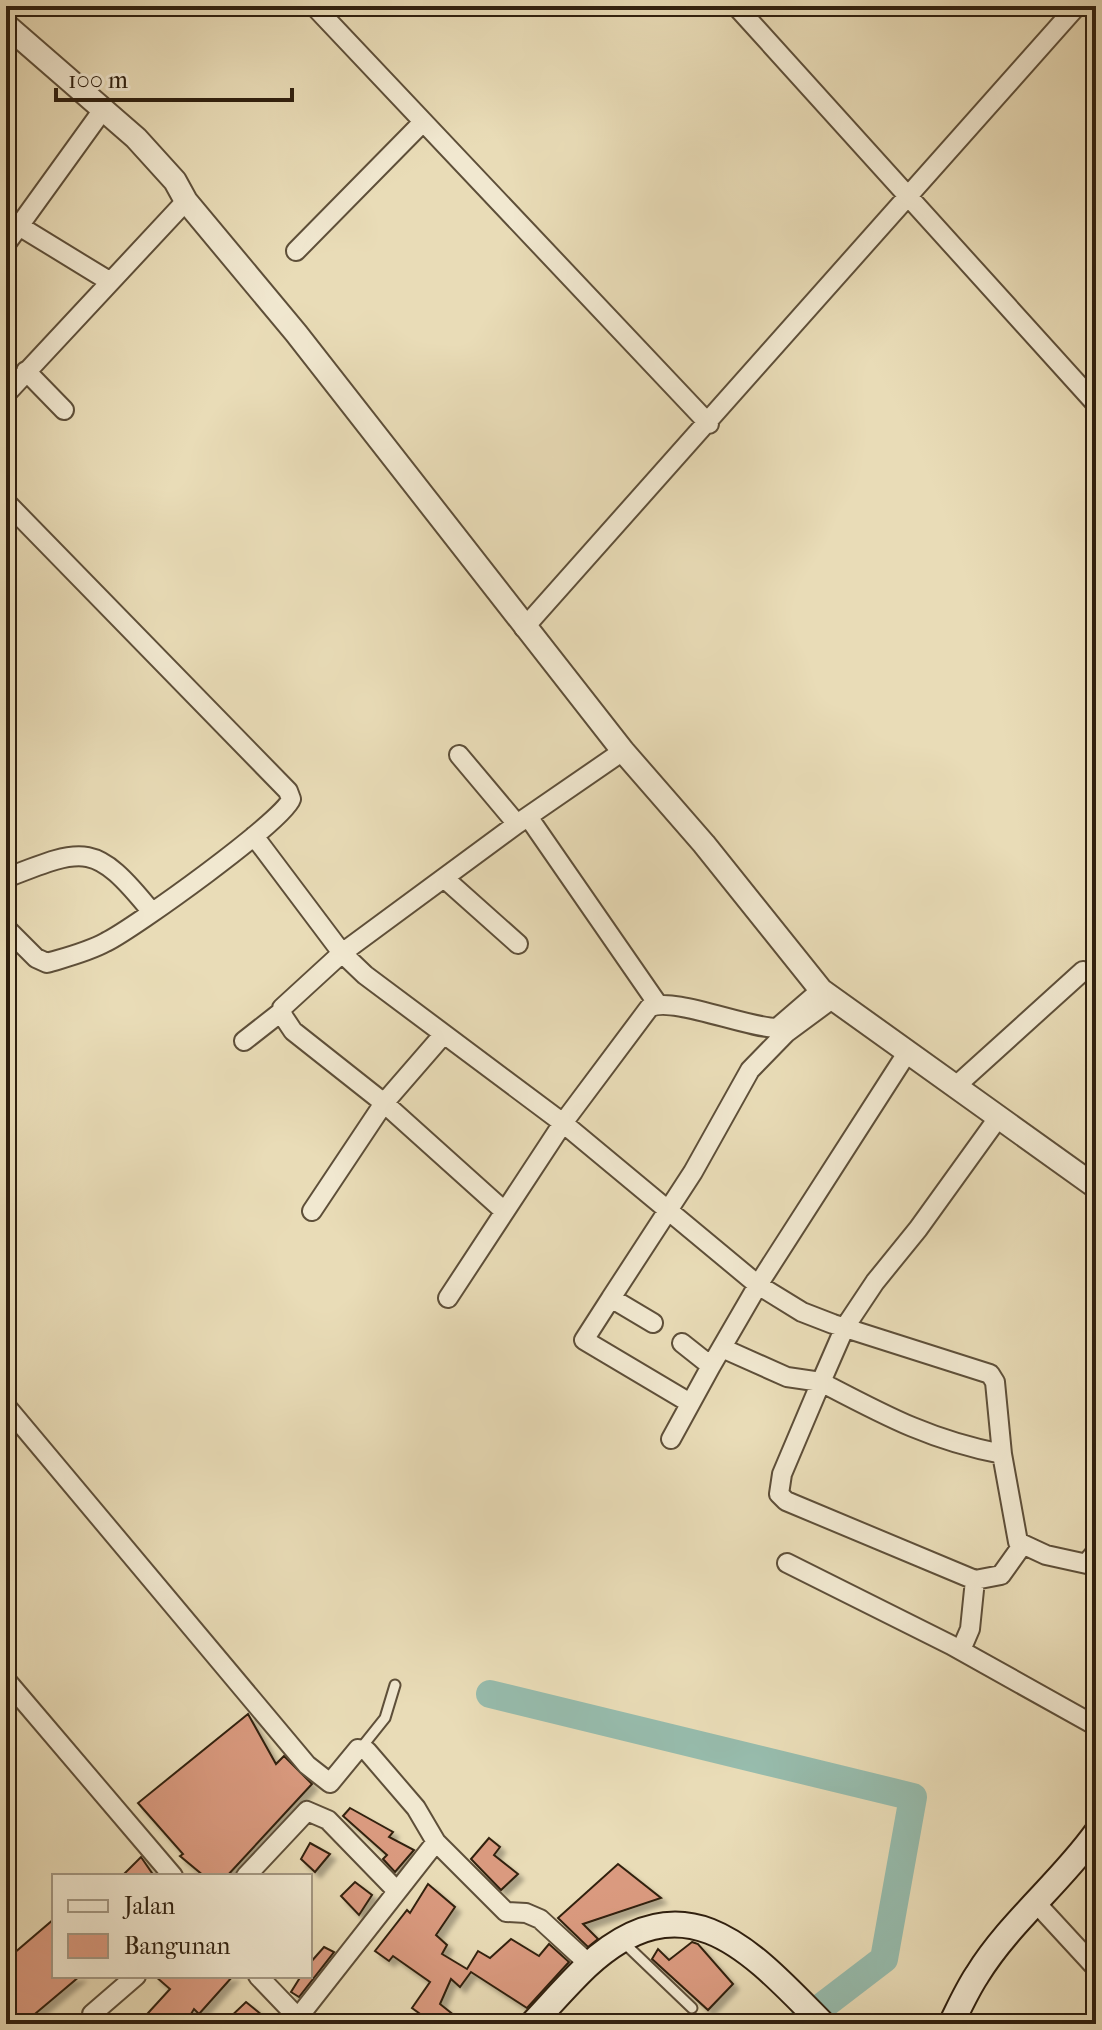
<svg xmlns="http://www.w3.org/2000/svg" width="1102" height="2030" font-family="'IM FELL French Canon',serif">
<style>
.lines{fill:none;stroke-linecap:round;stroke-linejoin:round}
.river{stroke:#97bcad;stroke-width:28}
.building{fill:#da9a7f;stroke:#30200f;stroke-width:2;filter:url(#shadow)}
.service-casing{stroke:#5e4f39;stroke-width:13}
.minor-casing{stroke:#5e4f39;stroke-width:22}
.tertiary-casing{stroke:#5e4f39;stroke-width:26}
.secondary-casing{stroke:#30200f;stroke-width:28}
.service{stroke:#f1e8d0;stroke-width:9}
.minor{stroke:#f1e8d0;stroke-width:18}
.tertiary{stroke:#f1e8d0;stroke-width:22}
.secondary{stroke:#f1e8d0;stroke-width:24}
</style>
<defs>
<filter id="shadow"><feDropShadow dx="5.5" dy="5.5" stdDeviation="2" flood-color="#0004"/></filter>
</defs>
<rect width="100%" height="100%" fill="#e9dcb7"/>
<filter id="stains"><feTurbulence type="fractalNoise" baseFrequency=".0025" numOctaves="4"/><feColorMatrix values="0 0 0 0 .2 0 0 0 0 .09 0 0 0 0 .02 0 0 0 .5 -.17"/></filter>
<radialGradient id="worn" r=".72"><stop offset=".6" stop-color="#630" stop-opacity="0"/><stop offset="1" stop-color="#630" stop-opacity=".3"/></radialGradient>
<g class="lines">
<path class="river" d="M490 1694 913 1797 884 1959 799 2024"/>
</g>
<path class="building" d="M248 1714 276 1764 284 1756 312 1784 227 1876H204L180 1856 183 1854 138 1803Z
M350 1808 393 1832 389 1837 414 1850 395 1872 383 1859 387 1855 343 1816Z
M489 1838 500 1847 494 1855 518 1874 501 1890 471 1859Z
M310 1843 330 1854 315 1872 301 1859Z
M141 1857 154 1876H122Z
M618 1864 661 1898 583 1924 598 1939 588 1947 558 1918Z
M355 1882 372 1895 359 1915 341 1896Z
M428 1884 455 1907 436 1935 447 1945 442 1954 467 1969 478 1951 490 1958 511 1939 539 1956 549 1944 569 1962 527 2008 471 1972 460 1987 451 1979 440 2004 465 2024H434L412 2008 430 1982 393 1956 389 1961 375 1951 407 1910 410 1913Z
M54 1919V1976H80L23 2024H6V1960Z
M692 1942 698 1944 733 1984 708 2010 652 1959 658 1949 669 1960Z
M324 1947 334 1952 299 1997 291 1992 301 1976H310V1963Z
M155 1976H233L199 2014 194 2009 185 2024H138L170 1989Z
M246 2002 273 2024H223Z"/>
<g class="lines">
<defs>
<path id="service" d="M1081 1563 1096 1545
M361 1748 385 1718 395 1685
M622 1941 692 2008"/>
<path id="minor" d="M314 6 709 424
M736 6 1096 404
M6 218 109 281
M6 244 102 111
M296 251 422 123
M26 371 64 410
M6 394 186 201
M6 502 288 791 291 799C285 820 133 929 106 942 88 952 67 957 47 963L36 958 6 928
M524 628 1077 6
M459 755 517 824
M529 818 657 1003
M254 836 342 953 365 975 563 1123 758 1285 802 1312 833 1324 990 1374 995 1382 1002 1454 1018 1542 1046 1555 1096 1566
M6 878C85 847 95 842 151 911
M444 878 518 944
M244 1041 281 1012
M957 1085 1083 971
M998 1118 918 1229 875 1282 845 1327 821 1382C886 1416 930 1440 1002 1454
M503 1210 384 1103 293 1031 283 1016 282 1008 342 953 517 824 623 751
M312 1211 384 1103 443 1035
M448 1298 563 1123 649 1008C670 995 746 1028 777 1028L821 990
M611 1298 584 1340 690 1403
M653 1323 611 1298 693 1172 750 1070 786 1033 832 999
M682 1343 711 1366 758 1285 907 1053
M722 1348 787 1377 821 1382 782 1474 779 1494 786 1501 975 1580 1001 1575 1021 1547
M6 1406 307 1765 330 1783 358 1749 367 1751 416 1808 436 1842
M671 1439 711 1366
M787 1563 951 1645 1096 1726
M961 1650 970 1629 975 1580
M6 1680 173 1876
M246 1876 307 1811 328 1820 396 1890
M1037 1904 1096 1968
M258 1976 304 2024
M94 2024 92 2014 136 1976
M293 2024 436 1842 506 1912 526 1913 540 1919 589 1964"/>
<path id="tertiary" d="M6 25 136 138 175 181 186 201 296 333 623 751 704 844 821 990 1096 1187"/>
<path id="secondary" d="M532 2024C550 2005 568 1984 587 1966 686 1875 751 1951 823 2024
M951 2024C959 2008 967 1990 977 1975 1009 1923 1060 1883 1096 1833"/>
</defs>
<use href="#service" class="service-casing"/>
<use href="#minor" class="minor-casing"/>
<use href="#tertiary" class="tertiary-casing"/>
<use href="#secondary" class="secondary-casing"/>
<use href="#service" class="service"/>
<use href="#minor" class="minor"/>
<use href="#tertiary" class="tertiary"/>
<use href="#secondary" class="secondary"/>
</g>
<rect width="1102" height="2030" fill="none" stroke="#e9dcb7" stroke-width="32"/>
<rect x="8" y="8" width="1086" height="2014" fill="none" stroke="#30200f" stroke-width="4"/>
<rect x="16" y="16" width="1070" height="1998" fill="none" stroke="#30200f" stroke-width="2"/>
<rect x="52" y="1874" width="260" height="104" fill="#f1e8d0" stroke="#a49883" stroke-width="2"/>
<rect x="68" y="1900" width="40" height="12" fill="#f1e8d0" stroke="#a49883" stroke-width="2"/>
<text x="124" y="1914" font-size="24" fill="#30200f">Jalan</text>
<rect x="68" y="1934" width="40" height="24" fill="#da9a7f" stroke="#a49883" stroke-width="2"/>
<text x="124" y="1954" font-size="24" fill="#30200f">Bangunan</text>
<path d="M56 88v12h236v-12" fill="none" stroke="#30200f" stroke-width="4"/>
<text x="68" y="88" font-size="24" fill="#30200f" stroke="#f1e8d0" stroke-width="6" paint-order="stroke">100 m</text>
<rect width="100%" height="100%" filter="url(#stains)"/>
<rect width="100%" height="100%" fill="url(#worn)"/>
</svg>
